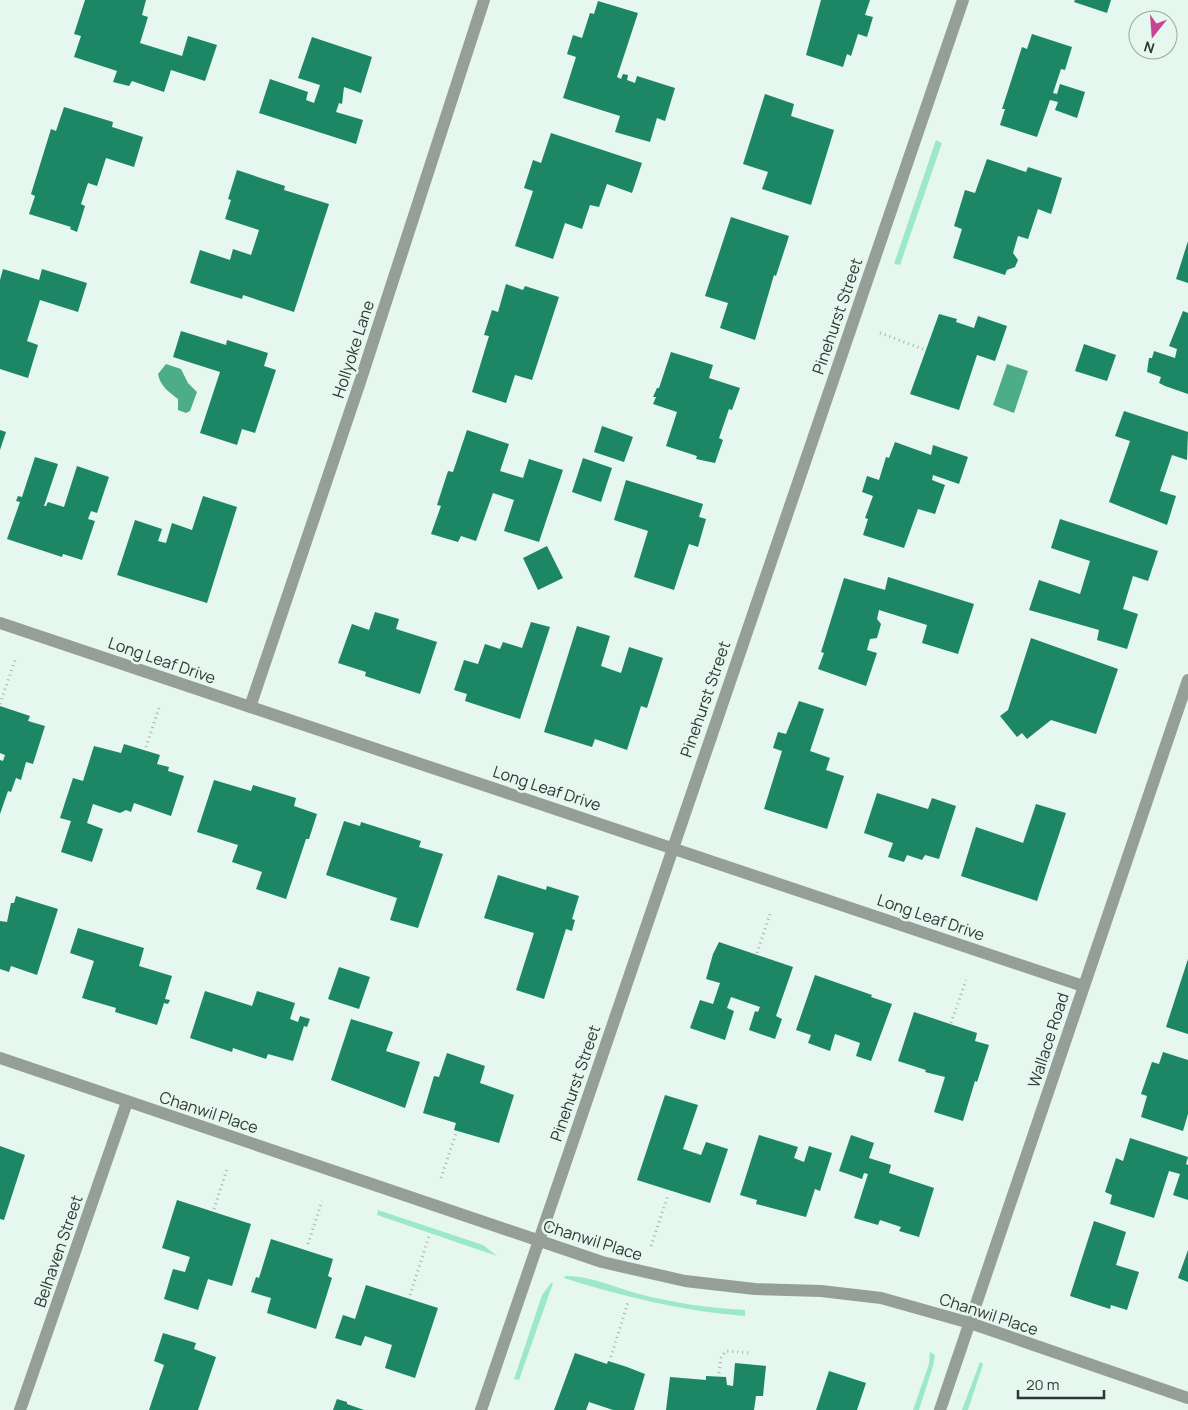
<svg xmlns="http://www.w3.org/2000/svg" width="1188" height="1410" font-family="Manrope,sans-serif">
<style>
.green{fill:#9ee8ca}
.water{fill:#4dad8b}
.building{fill:#1c8665}
.lines{fill:none;stroke-linecap:round;stroke-linejoin:round}
.path{stroke:#a7b5af;stroke-width:3;stroke-dasharray:1 4;stroke-linecap:butt}
.minor{stroke:#969e9a;stroke-width:12}
.labels{text-anchor:middle;stroke-width:5;stroke-linejoin:round;paint-order:stroke}
.street-label{font-size:16px;fill:#303734;stroke:#e5f7ef}
</style>
<rect width="100%" height="100%" fill="#e5f7ef"/>
<path class="green" d="M936 140 942 143 900 265 894 264Z
M378 1210 483 1245 497 1256 377 1215Z
M565 1276C589 1275 616 1288 639 1294 674 1303 709 1308 745 1310V1316C682 1311 624 1297 564 1278Z
M551 1283H553L519 1380 514 1379 542 1295Z
M930 1352 935 1355 933 1366 919 1410H913L929 1364Z
M980 1362 983 1364 968 1410H962Z"/>
<path class="water" d="M166 364 181 369 188 383 197 392 190 411 186 413 178 410V399C169 392 160 386 158 374Z
M1007 364 1028 371 1014 413 993 405Z"/>
<path class="building" d="M85 0H146L142 15 148 17 140 43 182 56 188 36 217 45 205 81 171 70 164 92 132 81 129 86 113 82 117 71 74 57 81 36 74 34Z
M821 0H870L865 15 873 17 867 37 858 34 851 56 847 54 843 67 806 55Z
M1075 0H1111L1107 13 1074 2Z
M598 1 638 13 617 77 621 79 623 74 628 75 627 80 635 83 637 76 675 88 665 121 657 118 650 142 615 132 620 116 563 98 576 57 567 54 573 35 582 38 590 13 594 14Z
M1032 34 1072 47 1065 70 1061 69 1053 93 1057 94 1060 84 1085 92 1077 118 1055 110 1058 102 1050 100 1037 137 1000 125 1005 109H1002L1022 47 1027 49Z
M312 37 372 57 361 93 344 87 342 104 339 103 336 112 363 120 356 144 259 113 270 79 308 92 306 100 314 103 320 85 298 78Z
M765 94 794 104 791 116 834 130 811 205 762 189 768 172 743 164Z
M64 107 113 122 112 127 143 137 134 167 106 158 97 186 88 183 81 204 85 206 77 232 70 229 71 227 29 214 35 196 31 194 51 129 56 131Z
M551 133 642 163 632 193 607 184 599 207 590 205 582 229 565 223 553 259 515 246 533 191 524 188 533 160 541 163Z
M987 159 1026 172 1028 167 1062 178 1051 214 1038 209 1028 239 1018 236 1013 253 1018 260 1015 267 1007 270 1005 275 953 258 962 229 954 226 965 190 975 193Z
M237 170 285 186 284 190 329 204 294 312 243 295 242 299 190 283 200 250 230 260 233 249 251 255 259 230 225 219 231 200 228 199Z
M731 217 789 236 776 276 774 275 755 340 720 328 728 303 705 296Z
M1188 241V283L1176 279Z
M3 269 39 280 42 269 87 283 78 312 40 300 27 341 38 345 28 378 0 369V280Z
M506 284 523 290 525 286 559 297 532 380 515 375 506 403 472 392 489 336 484 335 492 310 498 312Z
M1183 311 1188 313V394L1165 386 1159 383 1161 377 1147 372 1149 358H1152L1154 351 1175 358 1177 349 1169 346Z
M939 314 957 319 956 322 974 328 978 316 1007 326 995 361 977 355 959 410 910 394Z
M181 331 226 345 227 340 268 353 264 366 276 370 255 433 242 429 237 445 200 433 220 372 173 357Z
M1084 344 1116 355 1107 381 1075 371Z
M671 352 713 365 709 378 740 388 732 410 729 409 719 438 723 440 715 463 696 459 697 456 666 446 677 412 653 404 656 397H653L657 388H659Z
M1124 411 1188 432 1187 460 1172 455 1160 491 1176 496 1167 525 1109 502 1130 441 1115 436Z
M602 426 633 437 624 462 594 452Z
M0 430 6 432 0 450Z
M467 430 509 444 500 471 523 478 529 459 563 470 539 542 504 531 514 500 493 493 476 541 461 536 458 542 431 534 441 506 437 505 448 471 453 472Z
M895 442 931 455 933 445 968 457 959 484 933 475 932 480 945 485 935 514 918 509 904 548 863 535 868 519 865 518 873 496 862 492 867 476 879 480 886 457 889 458Z
M35 457 58 464 44 506H46L48 502 64 507 77 466 109 477 97 513 91 511 88 519 95 521 82 560 63 554 62 557 7 539 20 502 16 501 18 496 22 497Z
M583 458 612 468 601 502 572 492Z
M626 480 703 504 699 517 706 519 698 547 689 544 674 590 634 577 648 531 614 520Z
M203 496 237 507 207 603 117 575 135 520 162 529 158 541 166 543 172 523 192 530Z
M1060 519 1158 551 1148 581 1133 576 1123 609 1138 614 1127 649 1097 640 1099 630 1029 610 1039 580 1080 594 1090 561 1051 548Z
M547 546 563 578 538 590 523 558Z
M888 577 974 604 958 654 922 643 927 625 879 610 877 619 881 624 877 638 870 639 867 650 877 653 866 686 818 669 824 653 821 652 844 578 885 590Z
M375 612 399 619 396 629 437 642 420 694 365 676 366 672 338 663 352 624 369 630Z
M531 622 550 627 520 719 465 701 467 694 454 690 464 660 478 664 485 644 500 649 503 642 522 648Z
M577 626 610 636 601 666 621 673 629 647 663 658 647 708 641 706 627 750 595 739 592 747 544 732Z
M1031 638 1118 669 1096 734 1051 720 1027 739 1022 733 1017 737 1000 716 1008 710Z
M799 701 824 709 810 751 830 758 826 770 844 776 827 829 764 809 782 751 773 748 778 732 786 734Z
M0 706 30 716 28 721 45 726 33 764 26 762 21 780 16 778 11 792 8 791 0 814V760L3 761 5 755 0 753Z
M124 744 160 755 157 764 169 767 168 771 184 776 171 816 134 803 131 812 126 810 120 813 93 804 87 823 103 829 92 862 61 852 71 821 60 818 73 778 83 781 94 746 121 753Z
M214 780 251 791 253 785 296 798 294 806 317 814 309 839H306L286 899 256 889 262 872 232 862 238 845 197 832Z
M877 793 928 809 932 798 956 806 939 859 925 855 922 860 907 855 904 862 888 857 893 843 864 833Z
M1036 804 1066 813 1037 901 961 876 976 827 1023 843Z
M344 821 360 826 361 822 421 841 419 847 443 854 418 928 390 920 397 898 326 875Z
M498 875 546 890 547 886 579 896 572 919 575 920 572 931 566 929 544 999 516 990 534 933 484 918Z
M16 896 58 909 37 975 11 966 9 972 0 969V921L7 922 11 903H14Z
M78 928 144 948 139 966 172 976 165 999 170 1000 168 1004 164 1003 157 1025 115 1012 116 1008 82 998 94 961 70 953Z
M719 942 793 967 776 1016 782 1019 775 1039 749 1030 755 1011 758 1012 760 1007 731 997 727 1008 734 1011 725 1040 690 1028 700 1000 713 1004 720 983 706 979 713 954Z
M1188 959V1034L1166 1027Z
M339 967 370 977 359 1009 328 999Z
M815 975 872 995 871 997 892 1004 871 1061 856 1056 860 1043 835 1034 830 1051 808 1043 811 1035 796 1030Z
M205 991 252 1006 257 991 295 1003 290 1019 298 1022 300 1016 310 1019 307 1027 304 1026 293 1061 268 1054 266 1059 233 1048 232 1052 190 1038Z
M914 1012 977 1033 975 1041 989 1045 977 1082 975 1081 963 1121 934 1112 945 1077 925 1072 926 1070 898 1061Z
M351 1019 393 1032 386 1051 420 1062 405 1108 331 1080Z
M1163 1052 1188 1060V1114L1183 1131 1141 1117 1147 1096 1141 1094 1152 1062 1159 1064Z
M447 1053 485 1066 480 1083 514 1095 499 1143 454 1130 456 1123 423 1113 434 1076 439 1077Z
M665 1095 698 1105 683 1149 701 1155 706 1142 728 1149 710 1203 637 1180Z
M759 1135 798 1147 794 1158 804 1162 809 1146 832 1153 820 1191 815 1189 806 1217 756 1204 757 1200 740 1195Z
M851 1135 874 1143 869 1158 891 1165 889 1173 934 1188 919 1237 899 1231 901 1227 880 1220 878 1225 854 1218 868 1174 864 1173 862 1179 839 1171Z
M1130 1138 1188 1157 1186 1164 1188 1165V1200L1173 1195 1180 1174 1169 1171 1154 1218 1110 1204 1112 1195 1105 1192 1116 1158 1123 1161Z
M0 1146 25 1155 4 1220 0 1219Z
M177 1200 251 1224 232 1286 208 1279 198 1310 164 1299 173 1269 185 1272 190 1257 162 1248Z
M1094 1221 1126 1232 1116 1265 1139 1272 1127 1310 1111 1305 1110 1309 1070 1296Z
M271 1239 333 1259 328 1276 332 1278 316 1329 267 1313 271 1298 251 1292 256 1277 259 1278Z
M1188 1250V1282L1178 1278Z
M366 1285 438 1308 415 1378 385 1368 392 1345 365 1336 361 1346 335 1338 343 1315 355 1319Z
M163 1333 196 1343 194 1349 216 1357 198 1410H149L164 1365 154 1361Z
M575 1353 607 1364 608 1361 627 1367 645 1374 634 1410H613L589 1402 586 1410H554Z
M735 1363 766 1366 763 1396H756L754 1410H666L670 1377 706 1380V1376L726 1377 727 1385 733 1386Z
M829 1371 866 1383 857 1410H816Z
M337 1399 347 1402V1404L364 1410H333Z"/>
<g class="lines">
<path class="path" d="M880 333 923 349
M0 704 15 660
M146 747 159 708
M757 953 770 914
M951 1023 966 980
M441 1178 456 1133
M214 1209 227 1169
M308 1244 322 1201
M651 1246 668 1195
M410 1295 429 1236
M611 1357 628 1302
M719 1373 721 1358 726 1351 752 1353"/>
<path class="minor" d="M0 623 1083 986
M250 707 360 382 484 0
M0 1058 602 1262 685 1281 755 1289 821 1291 881 1298 970 1323 1188 1398
M20 1410 127 1102
M481 1410 963 0
M940 1410 1188 680"/>
</g>
<g class="labels">
<g class="street-label">
<text transform="translate(837 316) rotate(-71)" y="6">Pinehurst Street</text>
<text transform="translate(353 349) rotate(-72)" y="6">Hollyoke Lane</text>
<text transform="translate(162 660) rotate(19)" y="6">Long Leaf Drive</text>
<text transform="translate(705 699) rotate(-71)" y="6">Pinehurst Street</text>
<text transform="translate(547 788) rotate(18)" y="6">Long Leaf Drive</text>
<text transform="translate(931 917) rotate(19)" y="6">Long Leaf Drive</text>
<text transform="translate(1048 1040) rotate(-72)" y="6">Wallace Road</text>
<text transform="translate(575 1083) rotate(-71)" y="6">Pinehurst Street</text>
<text transform="translate(209 1112) rotate(18)" y="6">Chanwil Place</text>
<text transform="translate(593 1240) rotate(17)" y="6">Chanwil Place</text>
<text transform="translate(58 1251) rotate(-71)" y="6">Belhaven Street</text>
<text transform="translate(989 1314) rotate(18)" y="6">Chanwil Place</text>
</g>
</g>
<g transform="translate(1153 35) rotate(197)"><circle r="24" fill="#e5f7ef" stroke="#9daaa4"/>
<path d="M0-4L9 19L0 12L-9 19Z" fill="#c54692"/>
<text y="-8" font-size="14" font-weight="bold" text-anchor="middle" fill="#303734">N</text>
</g>
<path d="M1018 1390v8h86v-8" fill="none" stroke="#303734" stroke-width="2.5"/>
<text x="1026" y="1390" font-size="15" fill="#303734" stroke="#e5f7ef" stroke-width="4" paint-order="stroke">20 m</text>
</svg>
